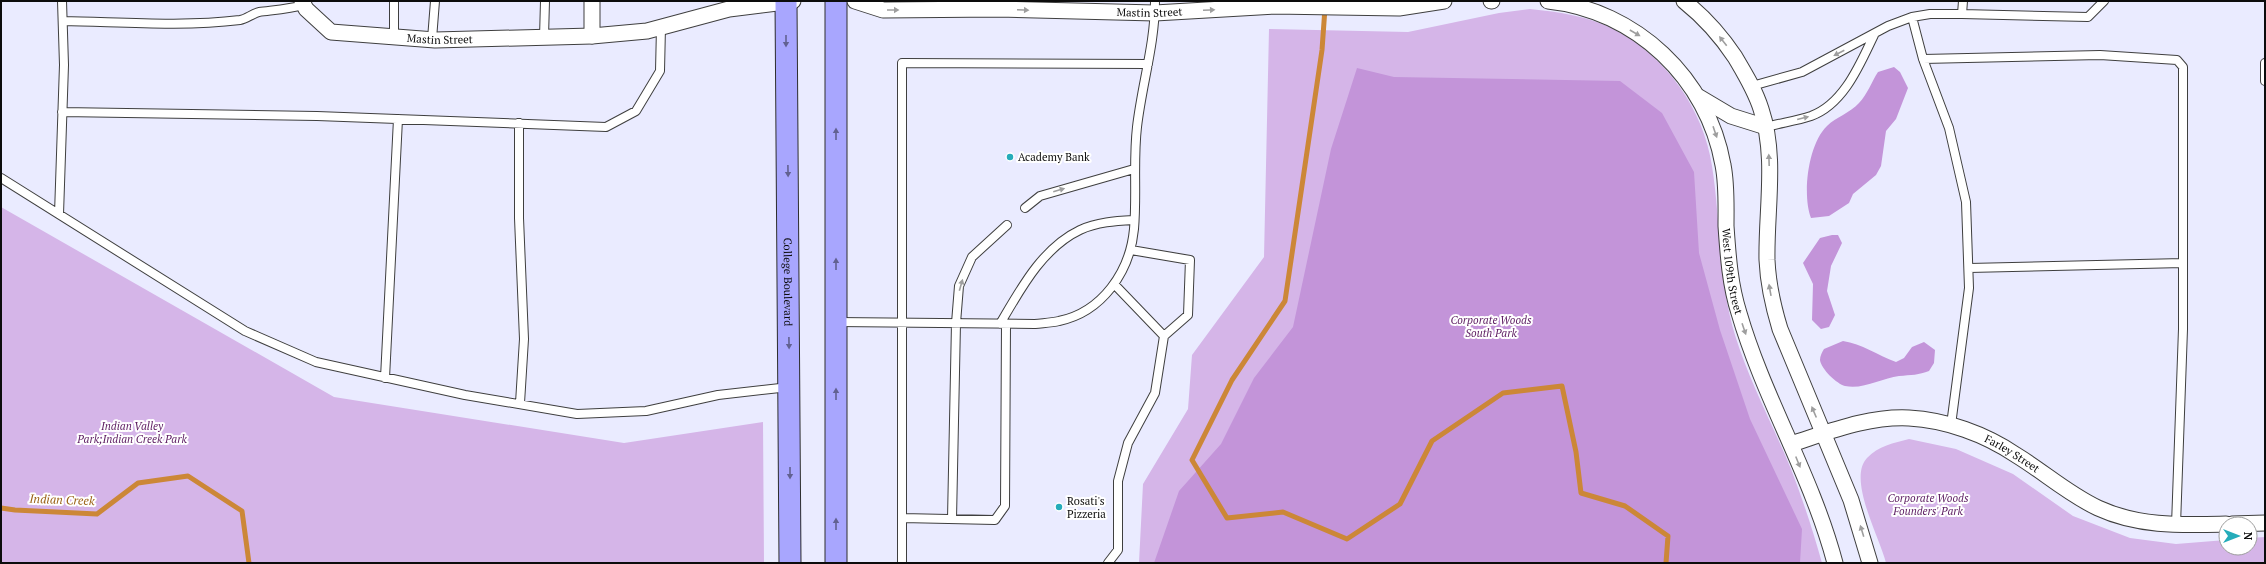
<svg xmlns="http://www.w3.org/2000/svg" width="2266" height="564" font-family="'PT Serif',serif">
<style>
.green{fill:#d5b5e8}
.forest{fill:#c394d9}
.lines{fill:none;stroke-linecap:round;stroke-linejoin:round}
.stream{stroke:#cc8737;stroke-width:5}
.lane-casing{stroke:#3f3f3f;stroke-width:10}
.street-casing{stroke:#3f3f3f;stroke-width:17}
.secondary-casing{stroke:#2e2e2e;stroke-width:23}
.lane{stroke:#fff;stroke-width:8}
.street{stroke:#fff;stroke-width:15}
.secondary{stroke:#a8a6fe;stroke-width:21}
.oneway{fill:#9e9e9e}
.oneway2{fill:#626191}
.poi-dot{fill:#25acba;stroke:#fff;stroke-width:1.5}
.labels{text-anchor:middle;stroke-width:4;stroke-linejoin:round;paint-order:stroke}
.street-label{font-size:11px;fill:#0c0c0c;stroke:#fff}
.poi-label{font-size:11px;fill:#0c0c0c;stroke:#fff;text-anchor:start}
.park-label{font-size:11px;font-style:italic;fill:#5d1d62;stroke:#fff}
.water-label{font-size:12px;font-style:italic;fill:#9b6317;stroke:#fff}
</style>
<rect width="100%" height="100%" fill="#eaebff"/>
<path class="green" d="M1530 9C1559 12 1589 16 1615 30 1666 56 1704 110 1712 166 1721 223 1718 279 1735 335 1749 381 1773 425 1791 469 1803 500 1813 531 1822 563H1139L1143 484 1188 409 1192 355 1264 257 1269 29 1408 32 1499 13Z
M1 207 334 397 624 443 763 422 764 563H1Z
M1909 439 1956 449 2013 474 2073 516 2130 538 2176 544 2226 540V548H2250V538L2265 537V563H1886C1880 538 1847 479 1867 458 1878 446 1894 443 1909 439Z"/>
<path class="forest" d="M1894 67 1900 72 1908 88 1896 119 1886 131 1881 166 1876 175 1853 194 1849 203 1829 216 1811 218C1802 195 1808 144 1827 126 1836 117 1850 113 1859 103 1867 95 1872 81 1878 72Z
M1357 68 1394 77 1620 81 1662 113 1694 172 1699 253 1720 330 1750 419 1802 529 1800 563H1154L1179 491 1221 444 1254 378 1293 327 1331 149Z
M1832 235H1838L1842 243 1831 266 1827 291 1835 315 1829 327 1821 329 1812 320 1813 284 1803 263 1820 238Z
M1843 341C1862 344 1877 355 1896 362L1904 358 1912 347 1924 342 1935 350 1934 363 1929 371C1919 375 1911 375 1899 376 1882 378 1863 390 1845 386 1837 384 1821 369 1820 360 1820 356 1822 352 1824 349Z"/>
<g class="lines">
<path class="stream" d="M1325 8 1322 50 1285 301 1232 380 1192 460 1227 518 1283 512 1347 539 1400 504 1432 441 1503 393 1562 386 1576 452 1581 493 1625 506 1668 536 1666 563
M1 508 15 510 97 514 138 483 188 476 242 511 249 563"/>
<defs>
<path id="lane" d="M394 1V37
M1962 14 1963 1
M1912 17 1923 59 1949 128 1966 202 1969 288 1951 425
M63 21C122 22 181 27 240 20 246 19 252 14 259 12 274 10 289 9 304 5
M544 37 545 1
M432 39 435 1
M1923 59 2100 55 2177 60 2183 67V329L2176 525
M2265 63V81
M1752 86 1802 72 1888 26 1912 17 1930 14H1962L2088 17 2104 1
M62 112 317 116 606 127 636 111 660 71 661 27
M519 123V218L524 339 520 403
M1766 127C1780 123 1796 121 1811 116 1844 104 1860 64 1874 35
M1 178 245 331 316 362 465 395 577 414 646 411 718 395 789 387
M1025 208 1040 196 1134 169
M59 214 64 65 62 1
M1131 250 1190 260 1188 315 1164 336
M1969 268 2183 263
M837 322 1035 324C1042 323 1051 323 1059 321 1102 312 1130 272 1134 229 1137 195 1133 161 1137 127 1142 84 1155 44 1155 1
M1000 324C1020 290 1042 248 1080 230 1097 222 1116 221 1134 220
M385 378 398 119
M902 518 995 520 1005 506 1006 324
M952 519 956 323 959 286 972 257 1007 225
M902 563V63L1148 64
M1108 563 1118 550V481L1128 443 1155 393 1164 336 1114 284"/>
<g id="street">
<path id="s1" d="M302 1 306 9 331 32 435 40 592 36 647 31 729 9 793 1"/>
<path d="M592 1V36"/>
<path id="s2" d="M855 1 883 10 999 9 1155 13 1274 6 1399 8 1444 1"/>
<path d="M1491 1H1492"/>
<path id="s3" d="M1548 1C1636 10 1708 79 1723 165 1727 185 1726 206 1726 226 1728 255 1730 285 1739 313 1764 399 1812 476 1835 563"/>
<path d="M1684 1C1704 17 1721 36 1735 57 1745 74 1755 90 1761 109 1777 157 1766 210 1767 260 1768 283 1773 306 1780 329L1851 500 1870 563"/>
<path d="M1699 97 1731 116 1766 127"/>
<path id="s4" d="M1791 444C1829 432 1868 416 1909 418 1946 420 1985 434 2016 455 2044 472 2068 494 2098 508 2139 527 2182 525 2226 524"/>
<path d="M2232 524 2265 523"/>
</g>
<g id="secondary">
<path id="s5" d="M786 1 790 563"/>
<path d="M836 1V563"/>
</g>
</defs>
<use href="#lane" class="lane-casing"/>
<use href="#street" class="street-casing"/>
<use href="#secondary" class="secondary-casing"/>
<use href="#lane" class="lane"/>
<use href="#street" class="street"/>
<use href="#secondary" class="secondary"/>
</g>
<defs><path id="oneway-solid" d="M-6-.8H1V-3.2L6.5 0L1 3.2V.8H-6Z"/></defs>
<g class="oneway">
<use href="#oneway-solid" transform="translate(893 10)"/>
<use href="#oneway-solid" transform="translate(1023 10) rotate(2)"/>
<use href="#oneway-solid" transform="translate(1209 10) rotate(-3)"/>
<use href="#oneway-solid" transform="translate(1635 33) rotate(30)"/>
<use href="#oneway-solid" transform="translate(1723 41) rotate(-128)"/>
<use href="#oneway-solid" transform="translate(1839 53) rotate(153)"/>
<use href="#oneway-solid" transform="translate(1803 118) rotate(-14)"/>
<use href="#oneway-solid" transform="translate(1715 132) rotate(71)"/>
<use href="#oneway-solid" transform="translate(1769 160) rotate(-92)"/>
<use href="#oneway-solid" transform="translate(1059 190) rotate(-16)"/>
<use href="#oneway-solid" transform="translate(961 285) rotate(-74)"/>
<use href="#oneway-solid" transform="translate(1770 290) rotate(-100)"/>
<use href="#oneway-solid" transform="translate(1744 329) rotate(71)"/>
<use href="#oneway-solid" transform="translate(1814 412) rotate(-113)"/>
<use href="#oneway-solid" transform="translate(1798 462) rotate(68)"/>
<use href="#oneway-solid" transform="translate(1862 531) rotate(-107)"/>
</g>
<g class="oneway2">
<use href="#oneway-solid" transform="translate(786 41) rotate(90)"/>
<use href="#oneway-solid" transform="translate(836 134) rotate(-90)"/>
<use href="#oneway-solid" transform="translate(788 171) rotate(89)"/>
<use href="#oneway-solid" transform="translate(836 264) rotate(-90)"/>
<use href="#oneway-solid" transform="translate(789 343) rotate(89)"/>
<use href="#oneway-solid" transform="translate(836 394) rotate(-90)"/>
<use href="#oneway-solid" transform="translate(790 473) rotate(90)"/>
<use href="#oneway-solid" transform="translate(836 524) rotate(-90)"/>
</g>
<g class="poi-dot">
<circle cx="1010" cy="157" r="4"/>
<circle cx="1059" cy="507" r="4"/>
</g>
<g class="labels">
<g class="street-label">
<text dy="4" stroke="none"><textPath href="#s2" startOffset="296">Mastin Street</textPath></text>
<text dy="4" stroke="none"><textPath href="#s1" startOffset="152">Mastin Street</textPath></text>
<text dy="4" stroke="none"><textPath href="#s3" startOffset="364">West 109th Street</textPath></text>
<text dy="4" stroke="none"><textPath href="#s5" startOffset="281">College Boulevard</textPath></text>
<text dy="4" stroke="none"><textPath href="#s4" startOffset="232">Farley Street</textPath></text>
</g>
<g class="poi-label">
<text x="1018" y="161">Academy Bank</text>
<text x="1067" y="505">Rosati's<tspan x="1067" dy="13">Pizzeria</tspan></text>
</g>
<g class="park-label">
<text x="1491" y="324">Corporate Woods<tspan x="1491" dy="13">South Park</tspan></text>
<text x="132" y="430">Indian Valley<tspan x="132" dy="13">Park;Indian Creek Park</tspan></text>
<text x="1928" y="502">Corporate Woods<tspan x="1928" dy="13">Founders' Park</tspan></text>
</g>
<g class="water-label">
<text transform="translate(62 500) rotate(2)" y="4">Indian Creek</text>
</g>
</g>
<rect width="2266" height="564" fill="none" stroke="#0c0c0c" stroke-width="4"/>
<g transform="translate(2238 536) rotate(90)"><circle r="19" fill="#ffffff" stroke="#9e9e9e"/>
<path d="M0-3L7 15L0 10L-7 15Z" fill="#25acba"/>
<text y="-6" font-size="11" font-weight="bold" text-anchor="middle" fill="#0c0c0c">N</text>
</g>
</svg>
